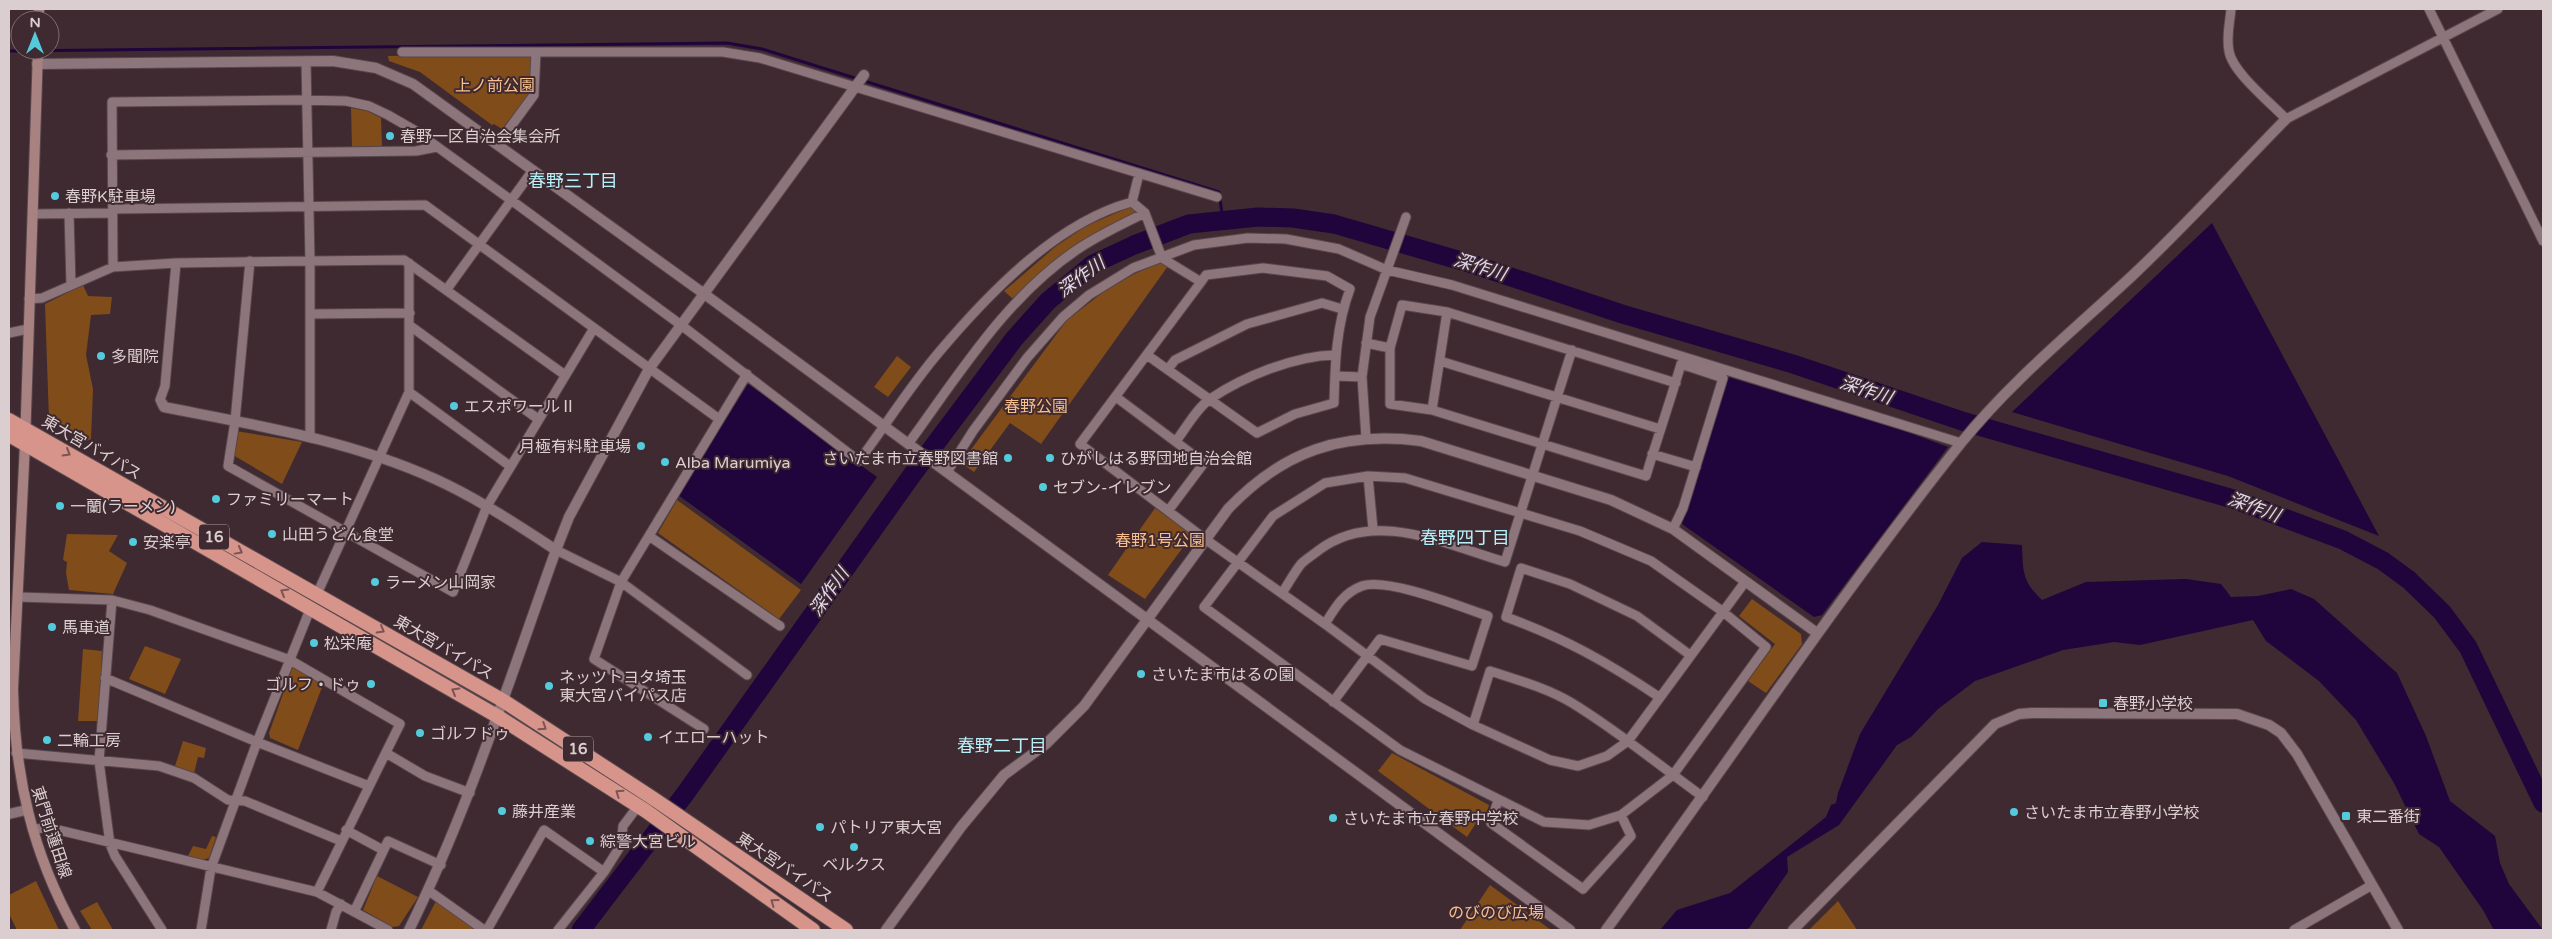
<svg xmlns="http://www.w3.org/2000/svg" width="2552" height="939" font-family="'Varela Round','Noto Sans JP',sans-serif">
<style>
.green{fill:#804c1a}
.water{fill:#1f053c}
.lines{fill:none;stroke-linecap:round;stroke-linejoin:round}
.stream{stroke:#1f053c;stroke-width:3}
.river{stroke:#1f053c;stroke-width:19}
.minor-casing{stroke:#57474c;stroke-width:11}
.tertiary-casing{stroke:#57474c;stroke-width:12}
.secondary-casing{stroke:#57474c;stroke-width:12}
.trunk-casing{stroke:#57474c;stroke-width:16}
.minor{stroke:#8d757c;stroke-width:9}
.tertiary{stroke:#8d757c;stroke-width:10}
.secondary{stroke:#a88181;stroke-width:10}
.trunk{stroke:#d6948a;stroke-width:14}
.oneway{stroke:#7b5454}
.poi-dot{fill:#53cbdb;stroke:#3e2a30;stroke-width:2}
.labels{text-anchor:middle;stroke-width:4;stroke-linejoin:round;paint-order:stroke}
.shield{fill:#3e2a30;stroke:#ac9da1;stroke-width:1}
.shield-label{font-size:15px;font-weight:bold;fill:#dbced1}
.park-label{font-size:16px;fill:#f7be8e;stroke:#3e2a30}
.poi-label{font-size:16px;fill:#dbced1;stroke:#3e2a30;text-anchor:start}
.street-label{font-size:16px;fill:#dbced1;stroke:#3e2a30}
.neighbourhood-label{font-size:18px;fill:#b6f0f9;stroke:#3e2a30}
.water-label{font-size:18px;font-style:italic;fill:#dfd8ee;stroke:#3e2a30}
</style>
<rect width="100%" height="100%" fill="#3e2a30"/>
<path class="green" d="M526 54 532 58V91L502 129 494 124 492 125 420 72 389 61 388 56Z
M351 108 367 111 381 118 382 146 352 147Z
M1130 207 1138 213 1036 279 1013 299 1004 291 1055 247 1086 226Z
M1162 262 1168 266 1041 444 1010 423 974 472 961 463 1067 320 1106 290 1134 274Z
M83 285 88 296 112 297 110 314 91 315 86 355 93 389 91 439 87 441 49 420 45 304Z
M897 356 911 367 888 397 874 387Z
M236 431 302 442 282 484 233 455Z
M677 500 801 590 779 619 658 533Z
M1155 508 1192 535 1145 599 1108 575Z
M67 534 118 535 109 551 127 563 113 594 69 590 66 573 67 562 63 560Z
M1752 599 1801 634 1802 644 1766 693 1748 681 1775 644 1739 616Z
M145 646 181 659 165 694 129 679Z
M83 649 102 651 99 721H78Z
M293 666 324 682 298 750 270 738 269 733Z
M183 741 206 748 204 758 198 757 194 773 175 766Z
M1392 753 1489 805 1484 822 1478 820 1467 837 1378 771Z
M212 836 216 837 209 858 202 860 188 856 193 846 206 849Z
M377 876 418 897 399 926 393 927 363 910Z
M36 881 59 930H17L9 914V895Z
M1490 885 1551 930H1460Z
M439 901 480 930H421L435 903Z
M1838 901 1857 930H1809Z
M97 902 113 930H92L80 911Z"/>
<path class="water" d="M2212 223 2379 536 2228 476 2012 412Z
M1728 377 1902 430 1948 447 1822 615 1814 617 1682 524Z
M748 384 877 477 801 584 678 495Z
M1982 542 2022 545C2023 571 2022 581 2042 600L2086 582 2186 579 2221 584 2231 597 2258 596 2291 589 2314 599 2397 673 2426 736 2450 801 2495 836 2500 863 2509 884 2543 930H2494L2483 910 2439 847 2419 834 2394 783 2356 720 2319 681 2266 641 2253 620 2140 645 2114 642 2063 650 1975 681 1938 709 1911 737 1897 745 1839 825 1787 857 1788 872 1749 928 1745 930H1660L1677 910 1730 893 1826 817 1831 805 1836 803 1838 793 1860 734 1938 605 1962 558Z"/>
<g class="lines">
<path class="stream" d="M9 51 727 43 762 49 1219 192 1223 221"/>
<path class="river" d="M581 930 685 794 912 475 1014 339 1048 301 1093 264 1134 245 1189 224 1258 217 1293 218 1334 224 1472 264 1622 314 1793 364 1965 422 2233 499 2343 540 2383 561 2409 580 2442 612 2468 647 2543 803"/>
<defs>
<path id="minor" d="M2231 9C2230 22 2226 37 2229 51 2232 72 2271 103 2286 119L2498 9
M2429 9 2543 241
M402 52H723L760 58 1217 197
M498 144 534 95 536 52
M111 155 416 151 437 147
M1132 202 1145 213 1162 258
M1132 202 1139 174
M113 209 425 205 719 419
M69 213 71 285
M33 214 113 213
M1162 258 1201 282
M250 261 235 421 228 466 453 592 487 506 594 328
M113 267 112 102 299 100 346 101 369 106 388 115 414 130 511 200 681 325 859 461C886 425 910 386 940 351 989 293 1057 222 1132 202
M447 289 533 170
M29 299 42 298 113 267 176 263 310 261 306 61
M310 314 410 313
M409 325 538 419
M9 333 28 329
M1366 343 1390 348
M1147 355 1257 433 1295 414 1334 403C1335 364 1336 326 1350 289L1327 276 1263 268 1206 275 1201 282 1080 444 1205 539 1325 624 1425 699 1473 725 1550 760 1578 766 1607 756 1628 741 1745 582
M1440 361 1660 429
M1168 369 1175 360 1247 324 1322 303 1342 309
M1335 376 1362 377
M409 392 510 466
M1116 397 1204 463 1168 511
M162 403 160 400 165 386 176 263
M1432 410 1447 312
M310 436V261L404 260 565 375
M1366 438 1362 377 1370 317 1406 217
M1176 441C1186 428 1197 408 1210 399 1244 376 1294 356 1335 355
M908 444C958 376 1006 297 1078 249 1099 235 1122 224 1145 213
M1652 454 1696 467
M947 472 973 431 1027 358 1063 317 1089 295 1133 268 1194 245 1248 238 1286 239 1339 249 1387 270 1452 285 1961 443
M1368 476 1405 478 1580 531 1651 561 1722 611 1766 647 1673 775 1621 815 1589 825 1544 822 1400 750 1204 607 1273 516 1325 483Z
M1368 476 1373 529
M1673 529 1683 508 1723 378 1681 364C1670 402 1657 439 1646 476L1432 410 1390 404V348L1402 305 1447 312 1676 383
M649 536 780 626
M556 550 621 582 747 675
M1282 593C1288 584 1294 573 1301 564 1306 559 1313 555 1319 550 1375 508 1446 545 1505 562L1572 350
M317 594 409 392V263
M18 597 112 600 150 610 290 660 400 724 317 892
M112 600 99 761 110 844 115 856 162 930
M1325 624C1335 608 1343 593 1362 586 1387 577 1461 607 1488 616L1472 666 1380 639 1333 702
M105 678 257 742 369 786
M1659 697C1607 662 1566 639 1506 617L1521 568 1570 584 1637 616 1690 655
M1473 725 1490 671C1518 680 1547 688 1572 703 1618 731 1660 766 1703 797
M704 729 594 659 621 582 747 374
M16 753 159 766 194 778 228 800 245 801 341 841
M386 753 425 776 470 793
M1498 800 1491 823 1583 889 1631 836 1621 815
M33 830 46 827 317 892 388 930
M346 830 383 850
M429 891 484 930
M354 912 388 841 441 865
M201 930 211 868 257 742 311 607
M331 930 336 912 341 904
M487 930 544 830 604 872
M558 930 604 872 621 845 623 826 638 806
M2294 930 2372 885"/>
<path id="tertiary" d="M37 64 333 61 376 68 413 84 703 293 1570 930
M162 403 164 407C255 425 349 440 435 479 477 498 516 524 556 550
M9 814 26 810
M409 930C469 808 510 678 556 550L569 517 649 369 864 75
M886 930 961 827 1004 775 1046 744 1084 706 1228 509C1283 451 1342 431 1421 441L1611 500 1673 529 1817 633
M1606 930C1725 768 1836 600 1961 443 2011 381 2075 329 2133 275 2186 225 2235 171 2286 119
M1793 930 1995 724 2019 714 2032 713 2237 714 2269 725 2281 733 2297 754 2398 930"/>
<path id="secondary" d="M39 20V9
M38 50 25 444 13 689C15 778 32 852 75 930"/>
<path id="trunk" d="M9 420 502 700 654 799 846 930
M9 435 497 716 646 811 813 930"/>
</defs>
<use href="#minor" class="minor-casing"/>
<use href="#tertiary" class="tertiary-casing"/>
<use href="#secondary" class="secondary-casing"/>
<use href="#trunk" class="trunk-casing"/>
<use href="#minor" class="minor"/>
<use href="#tertiary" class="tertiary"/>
<use href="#secondary" class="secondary"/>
<use href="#trunk" class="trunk"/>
</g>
<defs><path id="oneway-chevron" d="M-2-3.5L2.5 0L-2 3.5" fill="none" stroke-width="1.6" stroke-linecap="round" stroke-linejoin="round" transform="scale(1.25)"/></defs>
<g class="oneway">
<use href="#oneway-chevron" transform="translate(67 453) rotate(30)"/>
<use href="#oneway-chevron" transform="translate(239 551) rotate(29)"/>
<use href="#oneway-chevron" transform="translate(284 592) rotate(-150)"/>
<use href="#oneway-chevron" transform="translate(381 630) rotate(30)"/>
<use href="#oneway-chevron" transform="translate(455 691) rotate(-150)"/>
<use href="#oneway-chevron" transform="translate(543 727) rotate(33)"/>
<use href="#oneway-chevron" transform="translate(619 793) rotate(-146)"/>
<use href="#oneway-chevron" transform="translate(774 902) rotate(-144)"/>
</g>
<g class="poi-dot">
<circle cx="390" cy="136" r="5"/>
<circle cx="55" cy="196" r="5"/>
<circle cx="101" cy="356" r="5"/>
<circle cx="454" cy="406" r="5"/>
<circle cx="641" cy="446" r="5"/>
<circle cx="1008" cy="458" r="5"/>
<circle cx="1050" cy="458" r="5"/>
<circle cx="665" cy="462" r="5"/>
<circle cx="1043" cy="487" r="5"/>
<circle cx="216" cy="499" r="5"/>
<circle cx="60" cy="506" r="5"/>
<circle cx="272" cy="534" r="5"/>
<circle cx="133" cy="542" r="5"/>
<circle cx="375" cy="582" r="5"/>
<circle cx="52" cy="627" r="5"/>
<circle cx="314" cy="643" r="5"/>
<circle cx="1141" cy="674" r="5"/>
<circle cx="371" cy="684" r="5"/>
<circle cx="549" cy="686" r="5"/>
<rect x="2098" y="698" width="10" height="10" rx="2.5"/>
<circle cx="420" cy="733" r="5"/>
<circle cx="648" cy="737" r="5"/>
<circle cx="47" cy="740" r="5"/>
<circle cx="502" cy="811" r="5"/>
<circle cx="2014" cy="812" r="5"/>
<rect x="2341" y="811" width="10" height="10" rx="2.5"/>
<circle cx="1333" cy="818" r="5"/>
<circle cx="820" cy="827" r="5"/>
<circle cx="590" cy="841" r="5"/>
<circle cx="854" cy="847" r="5"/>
</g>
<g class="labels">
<g class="shield">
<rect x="199" y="524.5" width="30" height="25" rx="4"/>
<rect x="563" y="736.5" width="30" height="25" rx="4"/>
</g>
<g class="shield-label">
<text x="214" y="542">16</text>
<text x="578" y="754">16</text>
</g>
<g class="park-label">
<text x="495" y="91">上ノ前公園</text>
<text x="1036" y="412">春野公園</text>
<text x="1160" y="546">春野1号公園</text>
<text x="1496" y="918">のびのび広場</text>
</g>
<g class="poi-label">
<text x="400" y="142">春野一区自治会集会所</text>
<text x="65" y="202">春野K駐車場</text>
<text x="111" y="362">多聞院</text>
<text x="464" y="412">エスポワールⅡ</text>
<text x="631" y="452" text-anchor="end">月極有料駐車場</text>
<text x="998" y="464" text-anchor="end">さいたま市立春野図書館</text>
<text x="1060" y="464">ひがしはる野団地自治会館</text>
<text x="675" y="468">Alba Marumiya</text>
<text x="1053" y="493">セブン-イレブン</text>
<text x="226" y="505">ファミリーマート</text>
<text x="70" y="512">一蘭(ラーメン)</text>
<text x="282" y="540">山田うどん食堂</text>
<text x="143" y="548">安楽亭</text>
<text x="385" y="588">ラーメン山岡家</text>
<text x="62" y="633">馬車道</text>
<text x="324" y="649">松栄庵</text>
<text x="1151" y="680">さいたま市はるの園</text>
<text x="559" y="683">ネッツトヨタ埼玉<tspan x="559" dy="18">東大宮バイパス店</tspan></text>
<text x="361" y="690" text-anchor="end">ゴルフ・ドゥ</text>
<text x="2113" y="709">春野小学校</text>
<text x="430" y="739">ゴルフドゥ</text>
<text x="658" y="743">イエローハット</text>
<text x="57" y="746">二輪工房</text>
<text x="512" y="817">藤井産業</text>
<text x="2024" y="818">さいたま市立春野小学校</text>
<text x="2356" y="822">東二番街</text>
<text x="1343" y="824">さいたま市立春野中学校</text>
<text x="830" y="833">パトリア東大宮</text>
<text x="600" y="847">綜警大宮ビル</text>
<text x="854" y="870" text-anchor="middle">ベルクス</text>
</g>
<g class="street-label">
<text transform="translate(92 447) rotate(30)" y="6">東大宮バイパス</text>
<text transform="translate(444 647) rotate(30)" y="6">東大宮バイパス</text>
<text transform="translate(52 832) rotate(72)" y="6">東門前蓮田線</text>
<text transform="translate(785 867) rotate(34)" y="6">東大宮バイパス</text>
</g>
<g class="neighbourhood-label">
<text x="573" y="187">春野三丁目</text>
<text x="1465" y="544">春野四丁目</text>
<text x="1002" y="752">春野二丁目</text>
</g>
<g class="water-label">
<text transform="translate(1480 267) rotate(17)" y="6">深作川</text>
<text transform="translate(1081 277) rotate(-36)" y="6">深作川</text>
<text transform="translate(1866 390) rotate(18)" y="6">深作川</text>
<text transform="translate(2254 507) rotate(20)" y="6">深作川</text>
<text transform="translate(829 592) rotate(-55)" y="6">深作川</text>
</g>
</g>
<rect width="2552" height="939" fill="none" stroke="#dbced1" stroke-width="20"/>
<g transform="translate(35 35)"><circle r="24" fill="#3e2a30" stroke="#7d6c70"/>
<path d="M0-4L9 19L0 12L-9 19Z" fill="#53cbdb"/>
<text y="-8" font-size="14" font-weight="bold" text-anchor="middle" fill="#dbced1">N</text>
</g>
</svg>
